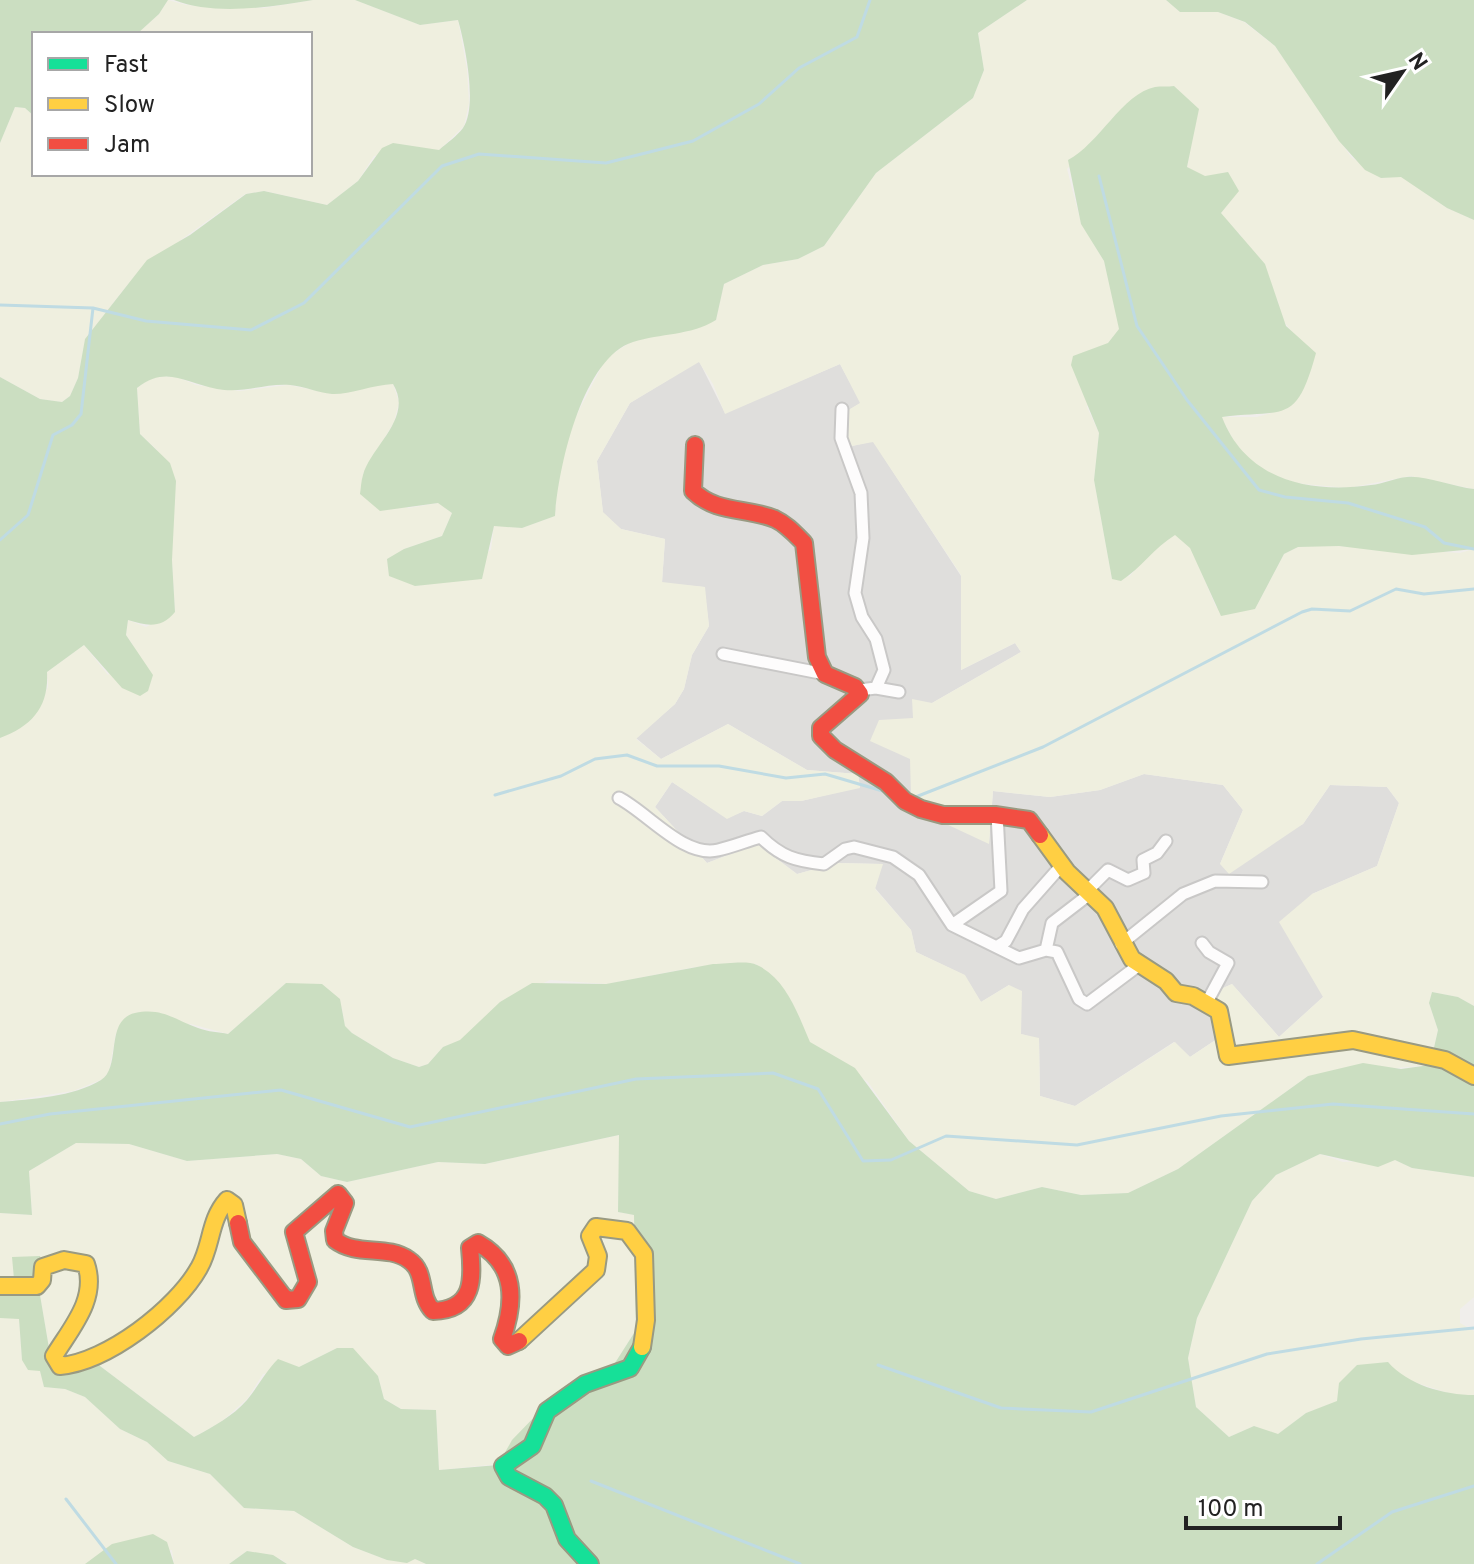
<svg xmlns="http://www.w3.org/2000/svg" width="1474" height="1564" font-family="Overpass,sans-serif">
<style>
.residential{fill:#dfdedc}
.farmland{fill:#efefdf;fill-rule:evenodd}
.forest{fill:#cbdec1}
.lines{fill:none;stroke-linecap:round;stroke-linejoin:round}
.stream{stroke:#bfdbe3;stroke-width:3}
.street-casing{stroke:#c9c8c7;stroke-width:15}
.fast-casing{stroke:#999a82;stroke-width:20}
.slow-casing{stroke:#999a82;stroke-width:20}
.jam-casing{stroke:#999a82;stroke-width:20}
.street{stroke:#fdfcfc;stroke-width:11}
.fast{stroke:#16e098;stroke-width:16}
.slow{stroke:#ffcf43;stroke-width:16}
.jam{stroke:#f24e42;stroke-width:16}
</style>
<rect width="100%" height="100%" fill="#f0eeeb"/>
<path class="residential" d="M699 361 725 413 840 364 861 403 835 418 852 446 873 441 961 576V670L1015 643 1021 652 932 703 914 718 910 759 989 843 993 791 1050 797 1100 790 1144 774 1223 785 1243 810 1220 864 1303 824 1330 785 1387 787 1399 803 1377 866 1312 894 1323 997 1279 1037 1232 984 1205 996 1217 1039 1190 1057 1174 1042 1075 1106 1040 1096 1039 1039 1021 1034 1009 985 981 1002 964 975 916 952 911 930 875 888 882 864 837 863 797 874 757 844 707 863 655 807 672 782 727 818 744 811 762 816 782 801H801L860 787 858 774 807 770 728 724 661 759 636 738 675 704 684 689 692 655 709 626 704 587 662 583 665 539 621 529 603 513 597 461 630 403Z"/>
<path class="farmland" d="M168 0 186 5 264 8 313 0H355L420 25 458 20 467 70 469 103 464 126 439 150 374 156 358 181 327 205 265 191 245 194 182 239 128 284 85 339 78 378 70 396 62 402 40 399 0 377V143L15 107 25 108 34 116V174H310V34H137L159 14Z
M1027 0H1166L1180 12H1218L1244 22 1275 46 1351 157 1381 178 1401 176 1447 208 1474 220V489L1410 476 1348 488 1304 484 1284 481 1254 465 1235 443 1221 417H1257L1285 409 1293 333 1281 318 1278 301 1240 234 1225 222 1221 213 1233 198 1187 167 1196 119 1174 86 1138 97 1114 117 1067 169 1081 223 1104 261 1120 329 1108 343 1087 407 1099 433 1094 480 1112 579 1130 576 1149 553 1175 534 1191 548 1216 607 1255 609 1284 554 1298 547 1320 545 1460 553 1474 549V1006L1458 997 1432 992 1429 1003 1438 1030 1430 1065 1308 1076 1178 1169 1128 1193 1081 1195 1042 1187 996 1199 969 1191 909 1141 868 1082 809 1042 756 964 695 967 607 984 550 980 500 1003 460 1041 443 1047 428 1064 419 1067 393 1058 352 1033 345 1027 342 1008 286 983 228 1034 191 1024 116 1033 109 1071 103 1079 73 1091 0 1102V738L31 720 48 687 47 672 84 645 108 675 133 645 126 635 128 620 146 627 175 612 172 560 157 450 140 434 137 388 153 376 177 377 196 385 240 391 288 385 335 394 365 385 393 384 399 402 394 422 363 474 408 508 439 503 452 513 442 536 404 549 415 586 441 582 491 550 494 525 522 528 555 516 557 478 572 424 606 358 631 342 716 320 724 284 763 265 798 259 824 246 876 173 973 98 984 70 978 33ZM699 362 713 384 725 414 840 364 860 403 835 418 852 446 873 442 961 575V670L1015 643 1021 652 932 703 912 699 913 718 879 720 870 741 910 759 911 796 944 823 989 844 993 791 1050 797 1100 790 1144 774 1223 785 1243 810 1220 864 1229 874 1303 824 1330 785 1387 787 1399 803 1377 866 1312 894 1279 922 1323 997 1279 1037 1232 984 1205 996 1217 1039 1190 1057 1175 1042 1075 1106 1040 1096 1039 1038 1021 1034 1022 991 1009 985 981 1002 965 975 916 952 911 930 875 889 883 864 837 863 797 874 757 844 707 863 655 807 672 782 727 819 744 811 762 816 782 801H801L860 788 858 774 807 770 728 724 661 759 636 739 675 704 684 689 692 655 709 626 705 587 662 582 665 539 621 529 603 512 597 461 630 403Z
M620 1135 618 1212 634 1215 636 1330 613 1366 499 1464 439 1470 436 1410 401 1409 384 1399 378 1376 337 1348 299 1367 263 1374 247 1399 221 1422 194 1437 100 1366 62 1359 49 1348 40 1295 14 1279H0V1213L32 1215 29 1171 76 1143 129 1144 187 1161 277 1154 301 1159 321 1176 347 1182 438 1162 485 1164Z
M1320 1154 1343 1162 1395 1160 1412 1168 1474 1177V1297L1460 1309V1323L1474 1331V1395H1454L1402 1378 1306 1413 1277 1435 1254 1426 1229 1437 1196 1407 1188 1358 1197 1318 1252 1201 1276 1175Z
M0 1318H19L22 1360 40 1370 44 1387 65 1389 85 1397 120 1429 147 1442 168 1461 210 1474 244 1508 294 1511 353 1547 387 1560 415 1559 426 1564H287L281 1559 247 1551 229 1564H174L172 1550 85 1564H0Z"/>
<path class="forest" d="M0 0H168L159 14 137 34H34V116L25 108 15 107 0 143Z
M174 0H313C270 7 215 16 174 0Z
M355 0H1027L978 33 984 70 973 98 876 173 824 246 798 259 763 265 724 284 716 320C690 336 661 333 633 342 582 358 558 469 555 516L522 528 494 526 482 579 415 586 389 576 387 559 404 549 442 536 452 513 438 503 380 511 360 494C361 488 361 481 363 475 371 446 414 418 393 384 373 385 347 395 332 394 318 393 304 386 290 385 265 383 243 394 217 389 184 383 167 365 137 388L140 434 170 463 176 481 172 560 175 612C161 629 147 626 128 620L126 635 153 675 148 691 140 696 122 688 84 645 47 672C49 707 32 726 0 738V377L40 399 62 402 70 396 78 378 85 339 147 260 190 235 246 194 264 191 327 205 358 181 382 148 393 143 439 150C447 143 457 136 463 128 478 107 465 44 458 20L420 25Z
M1166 0H1474V220L1447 208 1401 177 1381 178 1365 170 1339 141 1275 46 1245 22 1218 12H1180Z
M1174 86 1199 109 1187 167 1205 176 1228 172 1239 191 1221 213 1265 264 1286 326 1316 353C1296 426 1285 409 1222 417 1246 480 1310 494 1371 485 1383 484 1395 478 1407 477 1425 475 1454 487 1474 489V549L1412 555 1339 546 1298 547 1284 554 1255 609 1221 616 1190 548 1175 535C1154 548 1141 568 1121 581L1112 579 1094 480 1099 433 1071 365 1073 356 1108 343 1119 329 1104 261 1081 224 1068 160C1098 145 1123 93 1155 87 1161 86 1168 87 1174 86Z
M713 964C726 964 747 960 757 965 787 979 798 1015 810 1042L855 1068 909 1141 969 1191 996 1199 1042 1187 1081 1195 1128 1193 1178 1169 1308 1076 1363 1063 1401 1069 1430 1065 1438 1030 1429 1003 1432 992 1458 997 1474 1006V1177L1412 1168 1395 1160 1378 1167 1320 1154 1276 1175 1252 1201 1197 1318 1188 1358 1196 1407 1229 1437 1254 1426 1278 1434 1306 1413 1337 1401 1339 1383 1357 1365 1388 1362C1408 1385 1444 1395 1474 1395V1564H426L415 1559 407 1563 387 1560 353 1547 294 1511 244 1508 210 1474 168 1461 147 1442 120 1429 85 1397 65 1389 44 1387 40 1371 28 1370 22 1360 19 1319 0 1318V1279H14L12 1257 40 1256C45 1270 52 1282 40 1295L49 1348 62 1359 92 1356 100 1366 194 1437C213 1427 233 1416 247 1400 258 1387 265 1372 278 1359L299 1367 337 1348H353L378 1376 384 1399 401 1409 436 1410 439 1470 498 1465 512 1440 542 1409 613 1366 636 1330 634 1215 618 1212 619 1135 485 1164 438 1162 347 1182 321 1176 301 1159 277 1154 187 1161 129 1144 76 1143 29 1171 32 1215 0 1213V1102C32 1099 73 1097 101 1080 122 1067 104 1020 135 1013 162 1007 175 1020 198 1028 208 1032 219 1032 228 1034L286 983 322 984 340 999 345 1026 352 1033 393 1058 419 1067 428 1064 443 1047 460 1040 500 1002 532 983 606 984Z
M153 1534 167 1542 174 1564H85L112 1544Z
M247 1551 273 1555 287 1564H229Z"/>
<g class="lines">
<path class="stream" d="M1099 176 1137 326 1187 400 1259 490 1285 497 1348 503 1425 527 1444 543 1474 549
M0 305 93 308 146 321 251 330 304 303 442 166 479 154 606 163 693 141 759 104 799 68 857 37 870 0
M0 540 28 515 53 435 72 425 81 414 93 308
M495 795 561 776 595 759 627 755 657 766H719L786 778 825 774 886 792
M913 798 1043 747 1302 612 1312 609 1350 611 1396 589 1424 594 1474 589
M0 1124 50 1114 281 1090 410 1127 636 1079 773 1073 818 1089 863 1161 891 1160 946 1136 1077 1145 1221 1116 1333 1104 1474 1114
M878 1365 1001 1408 1091 1412 1267 1354 1361 1339 1474 1328
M591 1481 800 1564
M66 1499 116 1564
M1317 1564 1392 1512 1474 1486"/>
<defs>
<path id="street" d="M842 409 841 438 861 493 863 538 855 593 862 617 876 639 884 670 876 688
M723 654 825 674
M859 690 876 688 899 692
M619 798C648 813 684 858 718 850 732 847 746 841 761 837 781 857 796 861 824 864L845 849 854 847 893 857 919 875 952 925 1019 958 1046 950 1057 952 1079 999 1087 1004 1139 965
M1088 890 1108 870 1128 880 1144 873 1143 860 1157 853 1166 841
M952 925 1001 891 997 814
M1202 943 1209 952 1228 963 1207 1002
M1121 944 1183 894 1215 881 1262 882
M998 946 1006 941 1023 909 1061 866
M1046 950 1052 923 1091 893"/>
<path id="fast" d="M590 1564 567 1539 554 1505 545 1496 509 1477 503 1466 532 1446 547 1411 585 1384 630 1368 642 1347"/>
<path id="slow" d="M1040 835 1067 872 1105 908 1132 959 1166 981 1176 993 1193 996 1219 1011 1228 1056 1353 1040 1445 1060 1474 1076
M0 1286H37L42 1280 43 1267 64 1260 86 1264C98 1299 71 1328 54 1356L60 1366C107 1362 176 1309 199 1268 212 1246 209 1220 227 1200L234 1205 238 1223
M519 1341 596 1270 598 1256 590 1236 596 1227 627 1231 644 1254 646 1320 642 1347"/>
<path id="jam" d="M695 445 693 491C717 514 746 507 775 519 786 524 795 534 804 543L817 657 825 674 855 687 860 694 821 728V736L835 750 886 782 905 801 921 809 943 815H995L1029 820 1040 835
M238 1223 242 1242 286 1300 298 1299 308 1282 294 1232 338 1194 345 1203 334 1231 335 1240C357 1257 387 1244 409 1260 427 1272 418 1296 433 1311 475 1310 473 1278 470 1248L478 1243C517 1265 515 1303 502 1339L508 1346 519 1341"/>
</defs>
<use href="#street" class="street-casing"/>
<use href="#fast" class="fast-casing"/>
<use href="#slow" class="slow-casing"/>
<use href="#jam" class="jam-casing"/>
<use href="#street" class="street"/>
<use href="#fast" class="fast"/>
<use href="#slow" class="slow"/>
<use href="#jam" class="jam"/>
</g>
<rect x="32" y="32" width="280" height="144" fill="#ffffff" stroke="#a7a7a7" stroke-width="2"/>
<rect x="48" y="58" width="40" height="12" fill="#16e098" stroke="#a7a7a7" stroke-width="2"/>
<text x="104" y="72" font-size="24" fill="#222222">Fast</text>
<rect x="48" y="98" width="40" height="12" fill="#ffcf43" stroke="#a7a7a7" stroke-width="2"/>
<text x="104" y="112" font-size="24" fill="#222222">Slow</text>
<rect x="48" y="138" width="40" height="12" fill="#f24e42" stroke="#a7a7a7" stroke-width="2"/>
<text x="104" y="152" font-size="24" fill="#222222">Jam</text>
<g transform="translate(1402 72) rotate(56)" stroke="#ffffff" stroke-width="6" paint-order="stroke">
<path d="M0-6L14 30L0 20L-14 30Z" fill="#222222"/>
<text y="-12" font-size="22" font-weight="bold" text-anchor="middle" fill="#222222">N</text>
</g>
<path d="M1186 1516v12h154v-12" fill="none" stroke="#222222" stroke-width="4"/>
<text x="1198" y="1516" font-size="24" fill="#222222" stroke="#ffffff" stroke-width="6" paint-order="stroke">100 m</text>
</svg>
